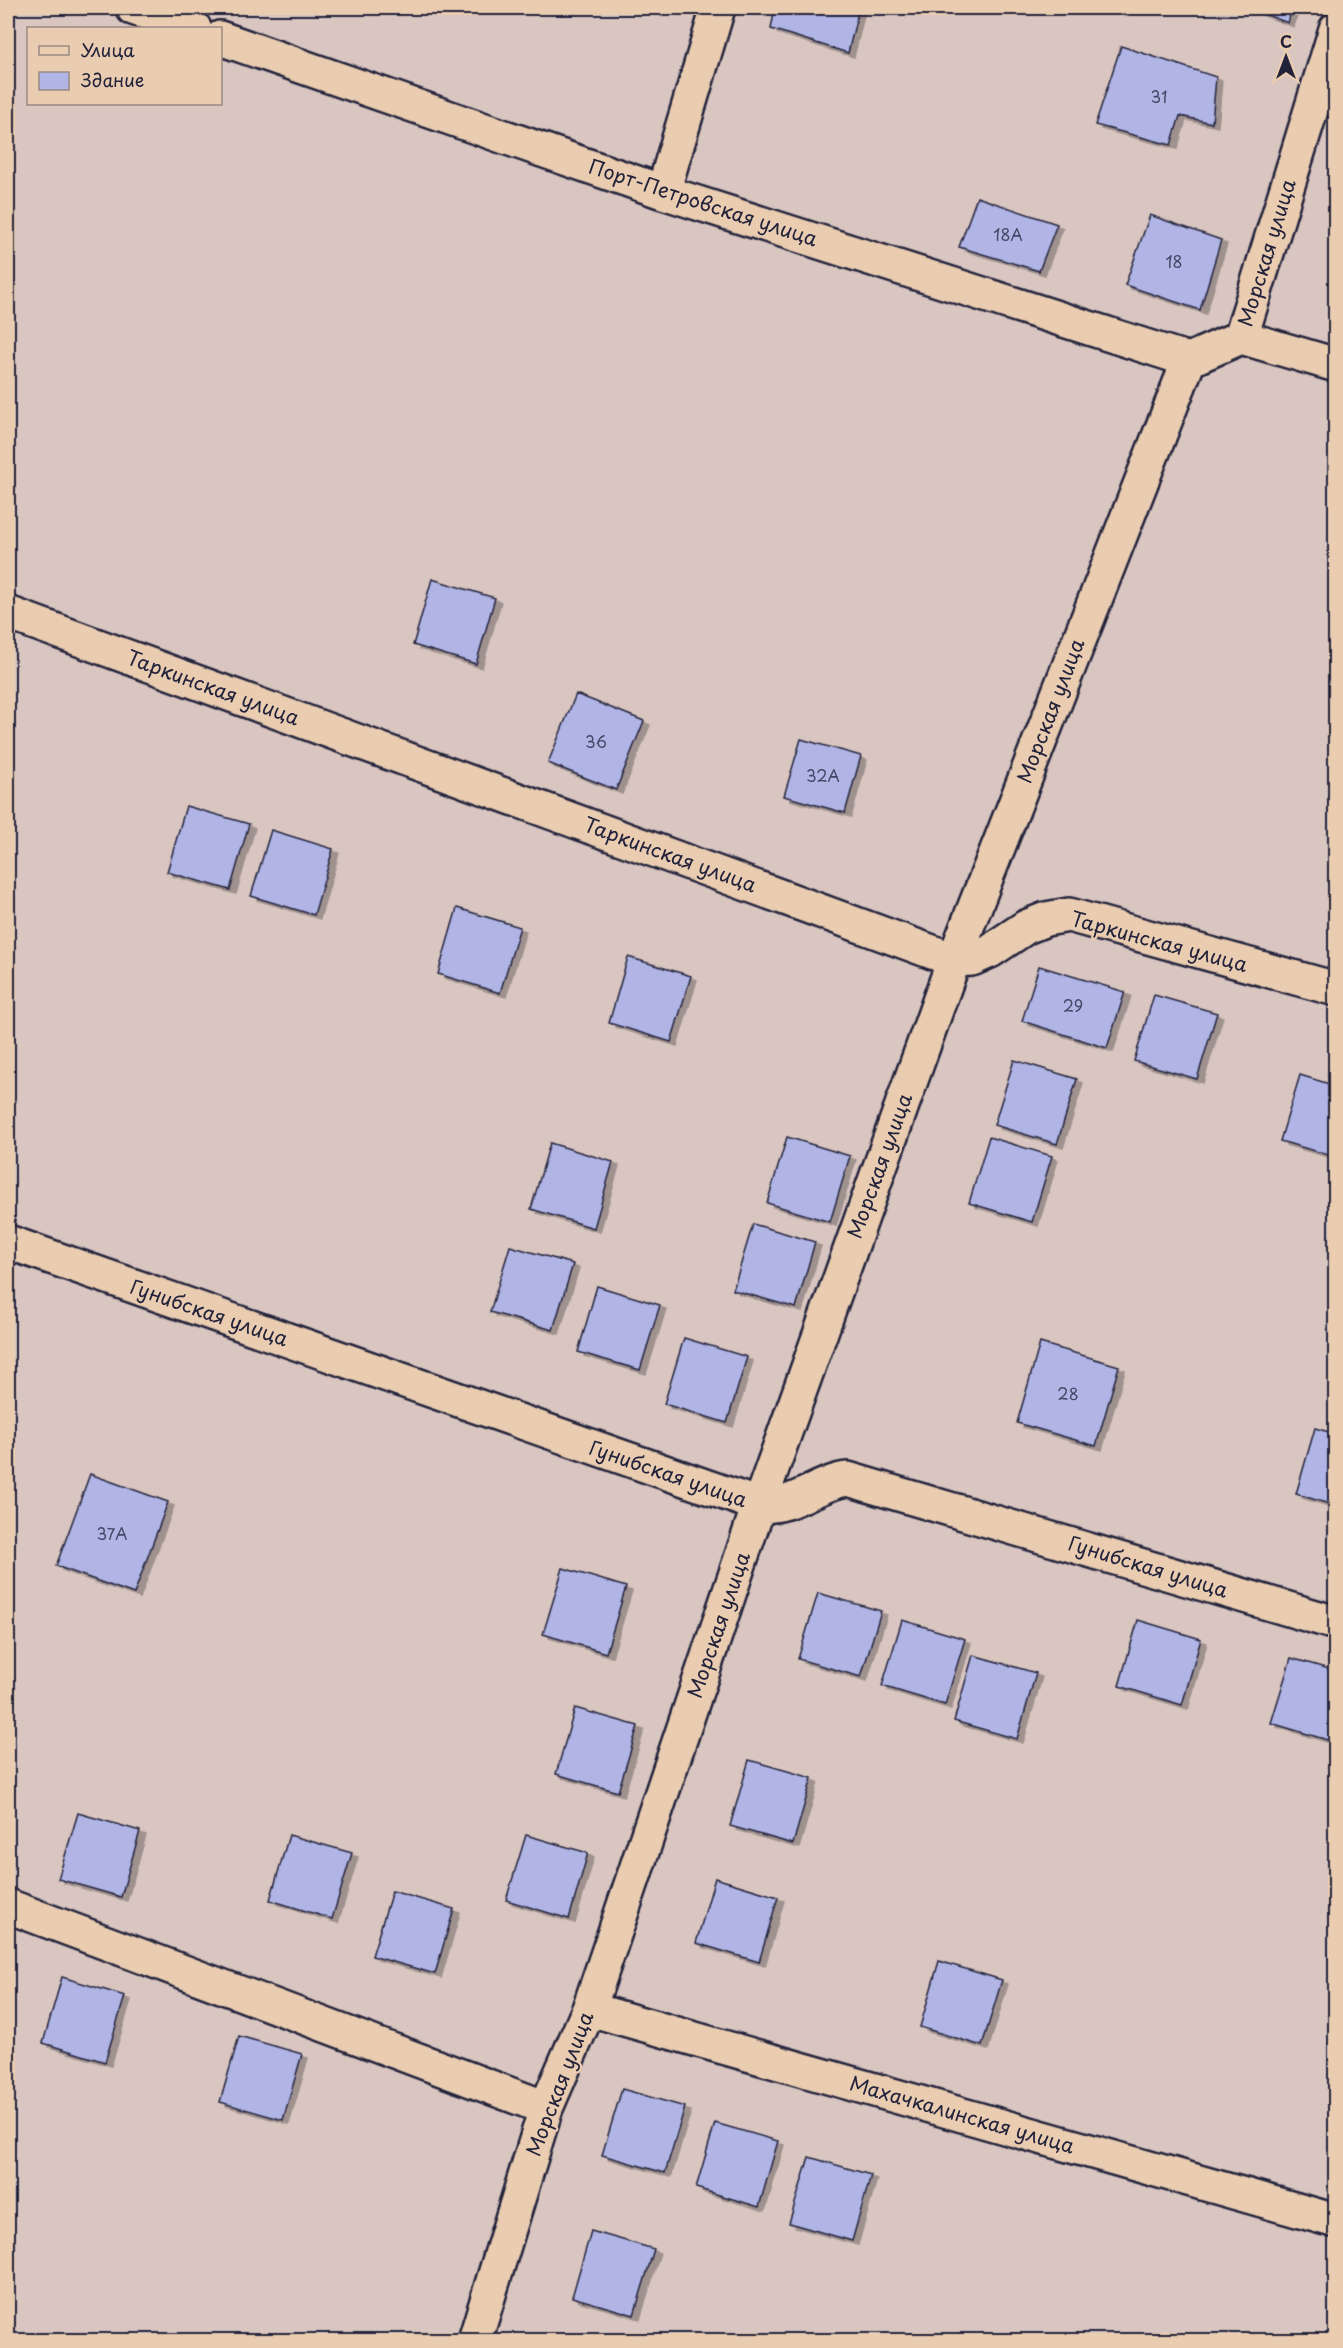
<svg xmlns="http://www.w3.org/2000/svg" width="1343" height="2348" font-family="'Playpen Sans',sans-serif">
<style>
.building{fill:#b0b5e6;stroke:#22223b;stroke-width:1.5;filter:url(#shadow)}
.lines{fill:none;stroke-linecap:round;stroke-linejoin:round}
.minor-casing{stroke:#22223b;stroke-width:38}
.minor{stroke:#eacdb1;stroke-width:33}
.labels{text-anchor:middle;stroke-width:4.5;stroke-linejoin:round;paint-order:stroke}
.number-label{font-size:16px;fill:#464766}
.street-label{font-size:20px;fill:#22223b;stroke:#eacdb1}
</style>
<defs>
<filter id="shadow"><feDropShadow dx="6" dy="4" stdDeviation="0" flood-color="#0004"/></filter>
</defs>
<rect width="100%" height="100%" fill="#d9c6c1"/>
<filter id="ink" filterUnits="userSpaceOnUse"><feTurbulence type="fractalNoise" baseFrequency=".0167" numOctaves="2"/><feDisplacementMap in="SourceGraphic" scale="12" xChannelSelector="R" yChannelSelector="G"/><feConvolveMatrix kernelMatrix="1 2 1 2 8 2 1 2 1" color-interpolation-filters="sRGB"/></filter>
<g filter="url(#ink)">
<path class="building" d="M775 8H859L848 53 771 29Z
M1248 8H1292L1288 23Z
M1121 46 1216 77 1212 123 1180 116 1171 145 1095 125Z
M977 197 1057 224 1039 271 959 247Z
M1150 215 1221 240 1200 310 1125 285Z
M432 579 495 598 476 664 413 645Z
M576 694 644 721 616 790 548 763Z
M801 739 861 756 845 813 784 796Z
M186 806 249 824 230 890 167 872Z
M271 830 333 849 314 915 251 896Z
M457 908 520 927 500 993 438 974Z
M628 957 691 976 671 1042 609 1023Z
M1039 966 1125 992 1107 1048 1022 1021Z
M1154 995 1217 1013 1197 1079 1134 1061Z
M1014 1060 1077 1079 1057 1144 994 1125Z
M1300 1075 1336 1086V1157L1280 1141Z
M787 1137 850 1156 830 1222 767 1203Z
M989 1137 1052 1156 1032 1222 969 1203Z
M550 1143 613 1162 594 1228 531 1209Z
M753 1224 815 1242 796 1308 733 1290Z
M510 1246 573 1264 553 1330 490 1312Z
M597 1286 660 1305 640 1370 578 1352Z
M684 1338 747 1357 727 1423 664 1404Z
M1040 1343 1119 1366 1096 1446 1017 1423Z
M1315 1428 1336 1434V1506L1296 1494Z
M90 1474 168 1502 134 1594 56 1566Z
M563 1568 626 1587 606 1653 543 1634Z
M818 1593 881 1611 861 1677 798 1659Z
M902 1620 965 1639 945 1705 882 1686Z
M1138 1620 1201 1639 1182 1705 1119 1686Z
M973 1655 1036 1673 1017 1739 954 1721Z
M1291 1658 1336 1671 1334 1742 1271 1723Z
M575 1708 638 1726 618 1792 556 1774Z
M749 1760 812 1778 793 1844 730 1826Z
M78 1813 140 1831 121 1897 58 1879Z
M289 1835 352 1853 332 1919 270 1900Z
M526 1835 588 1853 569 1919 506 1900Z
M715 1878 778 1897 759 1962 696 1943Z
M392 1891 454 1909 435 1974 372 1956Z
M939 1961 1002 1980 982 2046 920 2027Z
M62 1977 125 1996 105 2062 43 2043Z
M239 2036 302 2054 283 2120 220 2102Z
M622 2089 685 2107 665 2173 602 2155Z
M715 2123 778 2141 759 2207 696 2188Z
M809 2157 871 2175 852 2241 789 2223Z
M591 2231 654 2249 634 2315 572 2297Z"/>
<g class="lines">
<defs>
<path id="minor" d="M133 8 194 28
M220 38 663 192 1189 360
M663 192 718 8
M1241 337 1336 365
M8 613 954 960 972 959 990 951 1026 927 1046 919 1069 915 1336 989
M8 1242 759 1505C790 1510 818 1482 848 1479L1336 1623
M8 1906 546 2108
M589 2009 1336 2221
M475 2340 546 2108 589 2009 759 1505 954 960 1189 360 1241 337 1336 29"/>
</defs>
<use href="#minor" class="minor-casing"/>
<use href="#minor" class="minor"/>
</g>
</g>
<g class="labels">
<g class="number-label">
<text x="1159" y="103">31</text>
<text x="1008" y="241">18А</text>
<text x="1174" y="268">18</text>
<text x="596" y="748">36</text>
<text x="823" y="782">32А</text>
<text x="1073" y="1012">29</text>
<text x="1068" y="1400">28</text>
<text x="112" y="1540">37А</text>
</g>
<g class="street-label">
<text transform="translate(703 203) rotate(18)" y="7">Порт-Петровская улица</text>
<text transform="translate(1267 253) rotate(-73)" y="7">Морская улица</text>
<text transform="translate(213 688) rotate(20)" y="7">Таркинская улица</text>
<text transform="translate(1051 711) rotate(-69)" y="7">Морская улица</text>
<text transform="translate(670 855) rotate(20)" y="7">Таркинская улица</text>
<text transform="translate(1159 942) rotate(15)" y="7">Таркинская улица</text>
<text transform="translate(880 1166) rotate(-70)" y="7">Морская улица</text>
<text transform="translate(209 1313) rotate(19)" y="7">Гунибская улица</text>
<text transform="translate(668 1474) rotate(19)" y="7">Гунибская улица</text>
<text transform="translate(1148 1567) rotate(17)" y="7">Гунибская улица</text>
<text transform="translate(719 1625) rotate(-71)" y="7">Морская улица</text>
<text transform="translate(560 2084) rotate(-69)" y="7">Морская улица</text>
<text transform="translate(962 2115) rotate(16)" y="7">Махачкалинская улица</text>
</g>
</g>
<rect width="1343" height="2348" fill="none" stroke="#eacdb1" stroke-width="30"/>
<rect x="15" y="15" width="1313" height="2318" fill="none" stroke="#22223b" stroke-width="2" filter="url(#ink)"/>
<rect x="27" y="27" width="195" height="78" fill="#eacdb1" stroke="#9a8982" stroke-width="1.5"/>
<rect x="39" y="46" width="30" height="9" fill="#eacdb1" stroke="#9a8982" stroke-width="1.5"/>
<text x="81" y="57" font-size="18" fill="#22223b">Улица</text>
<rect x="39" y="72" width="30" height="18" fill="#b0b5e6" stroke="#9a8982" stroke-width="1.5"/>
<text x="81" y="87" font-size="18" fill="#22223b">Здание</text>
<g transform="translate(1286 57)" stroke="#eacdb1" stroke-width="4.5" paint-order="stroke">
<path d="M0-4.5L10 22L0 15L-10 22Z" fill="#22223b"/>
<text y="-9" font-size="16" font-weight="bold" text-anchor="middle" fill="#22223b">С</text>
</g>
</svg>
